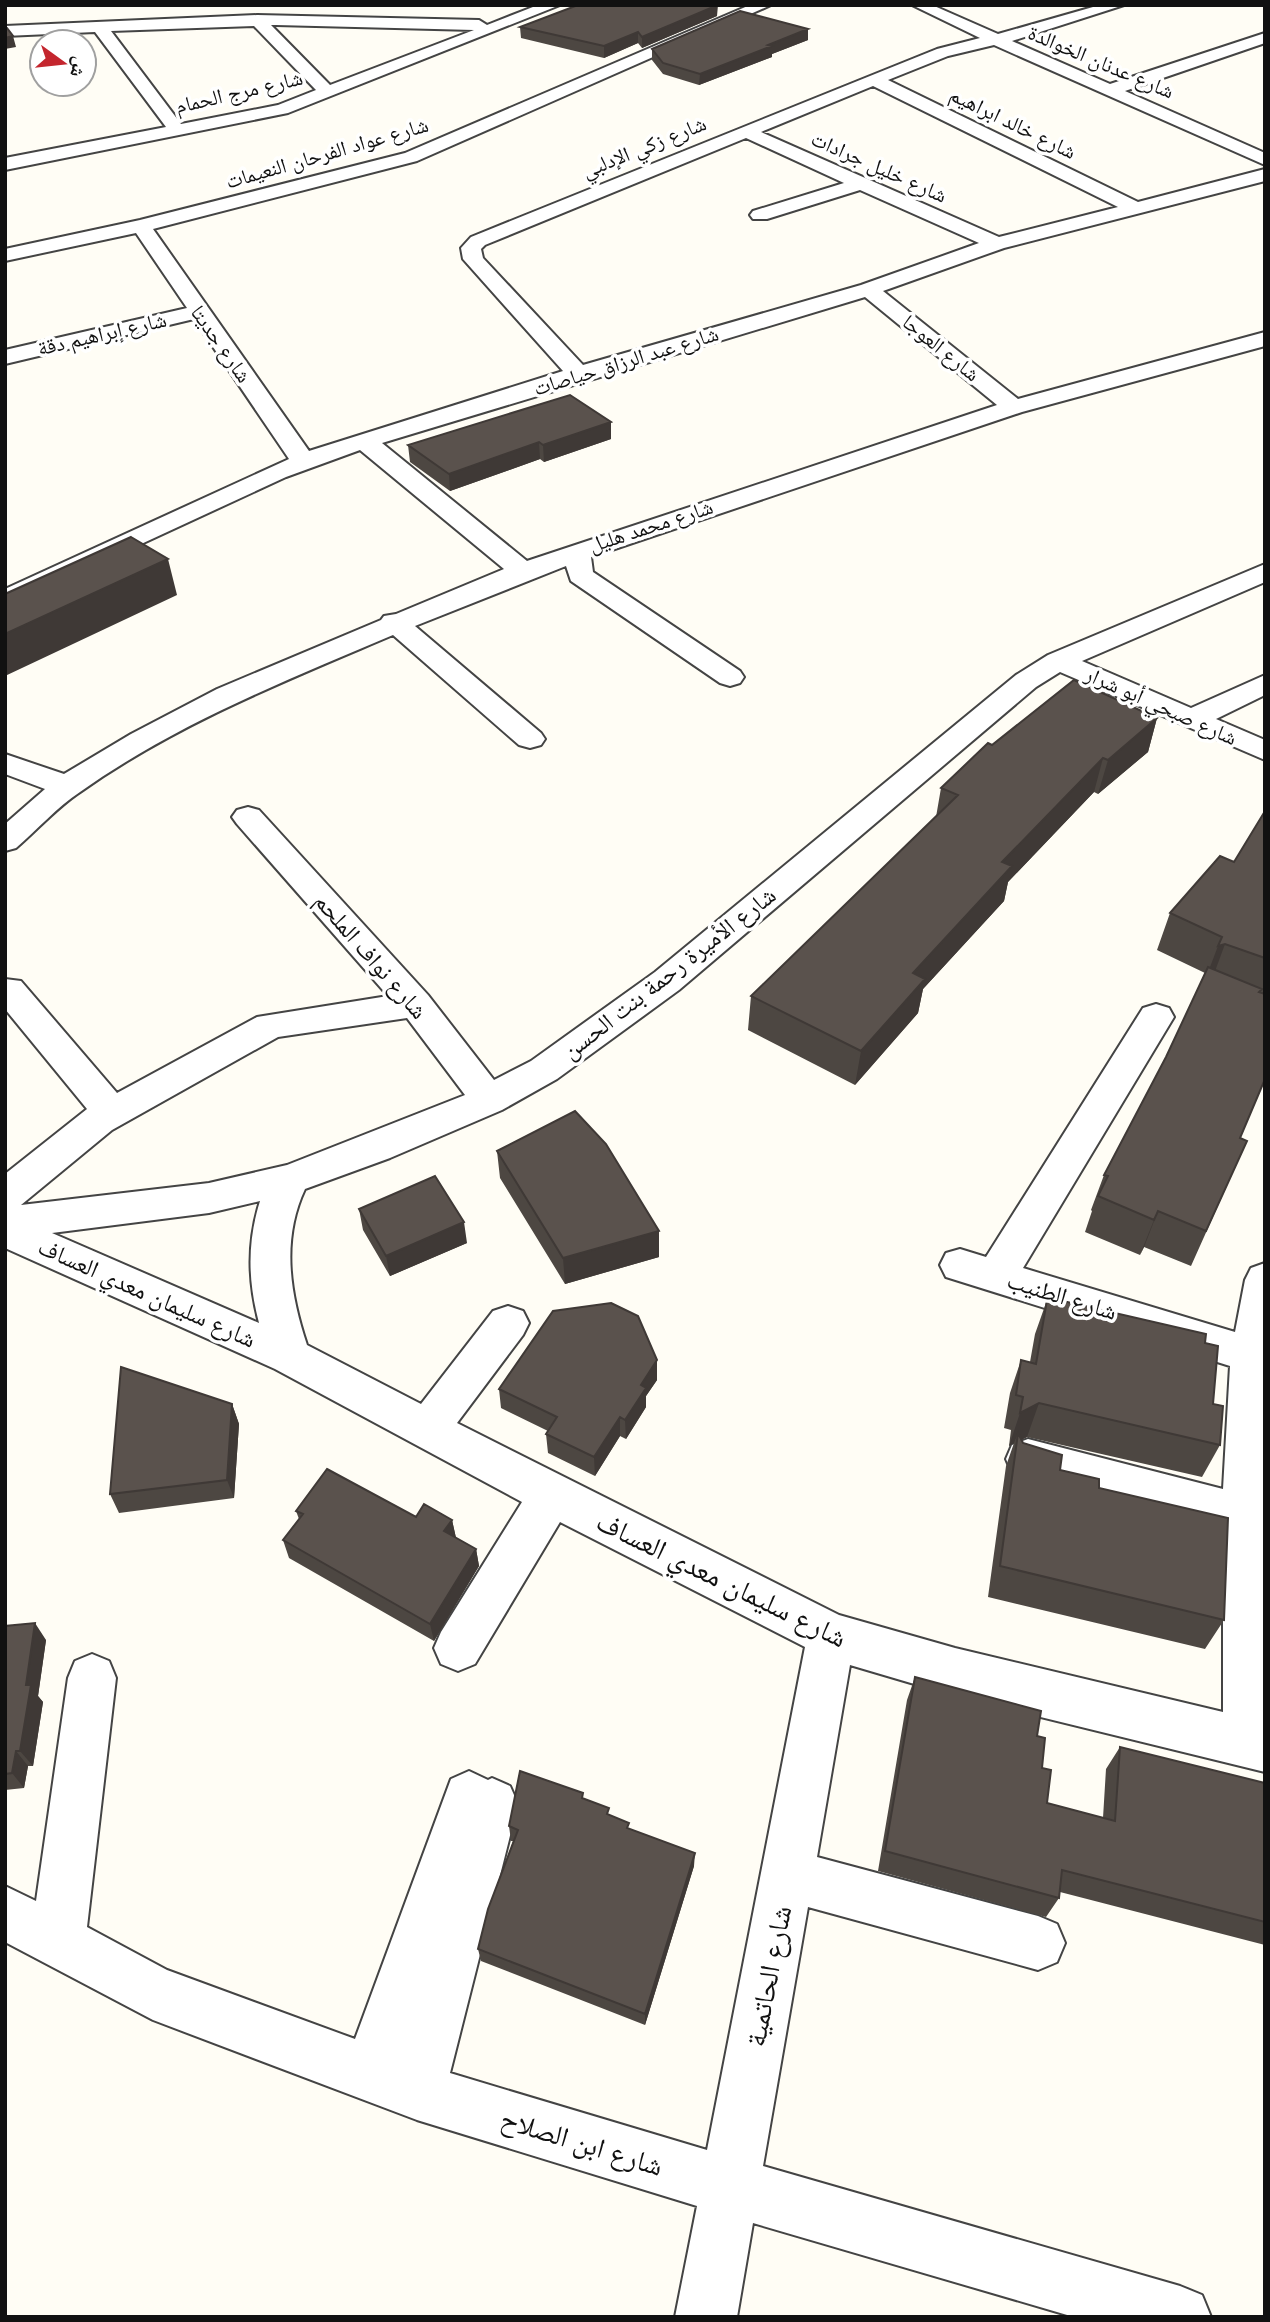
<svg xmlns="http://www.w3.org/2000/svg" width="1270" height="2322" font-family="Lora,'Noto Naskh Arabic',serif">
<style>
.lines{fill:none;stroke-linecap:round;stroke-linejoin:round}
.minor-casing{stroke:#444;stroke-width:4}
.minor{fill:#fff;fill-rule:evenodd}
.wall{fill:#4d4742}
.shaded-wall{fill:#3f3936}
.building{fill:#5a524d;stroke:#3f3936;stroke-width:2}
.labels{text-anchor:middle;stroke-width:7;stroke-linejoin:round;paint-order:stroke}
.far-street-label{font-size:21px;fill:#111;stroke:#fff}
.street-label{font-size:24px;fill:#111;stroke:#fff}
.near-street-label{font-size:28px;fill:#111;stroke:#fff}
</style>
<rect width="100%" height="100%" fill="#fffdf5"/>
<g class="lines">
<defs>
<path id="minor" d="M538 5H560L288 113 5 170V158L166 127 95 32 5 36V26L257 15 479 20 487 25ZM271 25H276L474 30 330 85ZM254 26 316 90 278 105 181 124 111 31Z
M750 5H771L417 161 153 229 309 451 563 371 463 259 461 248 471 237 937 49 980 38 912 5H932L998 34 1100 5H1124L1012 41 1110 84 1265 33V43L1125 91 1265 153V165L994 45 948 56 888 80 1138 202 1265 169V181L1004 248 883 291 1018 399 1265 332V346L1022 412 591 557 593 572 740 671 744 677 740 683 730 686 720 683 571 581 566 566 415 626 541 733 545 739 541 745 530 748 519 745 393 635C285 681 176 724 80 792 57 807 37 830 16 848L5 851V824L45 789 5 774V754L64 774 131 734 217 689 381 620 384 616 396 614 504 569 360 450 286 477 5 607V589L289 459 194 319 5 364V350L187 308 136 233 5 261V249L140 220 405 153ZM873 86 1118 207 999 237 761 132ZM746 138 844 183 753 211 750 215 753 219H767L860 190 979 243 861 285 583 365 483 258 481 249 485 245ZM865 297 997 405 527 561 382 443Z
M1265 564V582L1082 661 1191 708 1265 675V695L1216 719 1265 740V760L1060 672 1036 687 679 990 557 1079 502 1110 390 1158 305 1189C281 1240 290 1294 307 1345L421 1404 493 1311 508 1306 523 1311 529 1323 523 1335 457 1423 839 1615 955 1648 1223 1712V1531L1028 1479 1012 1473 1006 1459 1012 1445 1028 1439 1223 1489 1230 1366 946 1277 940 1265 946 1253 960 1249 986 1257 1143 1008 1156 1004 1169 1008 1174 1017 1023 1268 1235 1332 1245 1280 1251 1268 1265 1263V1772L955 1696 850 1665 817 1857 1038 1916 1057 1924 1065 1943 1057 1962 1038 1970 808 1907 763 2166 1180 2286 1202 2295 1211 2317H1074L753 2223 737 2317H675L697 2206 417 2120 153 2020 5 1942V1886L36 1901 68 1678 75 1661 92 1654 109 1661 116 1678 87 1927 167 1970 355 2039 451 1779 469 1771 488 1780 492 1778 510 1786 518 1804 450 2073 707 2150 805 1647 560 1522 475 1664 458 1671 441 1664 434 1648 441 1632 522 1502 275 1369 5 1248V1174L87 1109 5 1009V979L21 981 117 1093 257 1017 388 996 237 824 232 817 237 810 248 807 259 810 428 995 494 1080 531 1061 655 972 1016 675 1048 655ZM407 1018 465 1095 287 1165 209 1183 21 1205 112 1130 278 1037ZM260 1201C247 1243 248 1281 259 1323L52 1233 209 1213Z"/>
</defs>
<use href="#minor" class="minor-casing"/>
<use href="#minor" class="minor"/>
</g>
<path class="wall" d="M717 16 642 48 638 43 604 58 521 38 520 27Z
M808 29V40L772 54V57L699 85 663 74 652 60V49Z
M611 439 544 462 540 459 450 491 410 462 408 445Z
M1157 718 1148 752 1098 794 1094 792 1008 882 1004 901 923 989 918 1013 855 1085 748 1030 751 996 936 817 941 788 992 745Z
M1265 811V1079L1240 1138 1247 1141 1191 1266 1144 1247 1140 1255 1085 1232 1092 1211 1091 1210 1104 1175 1166 1057 1205 973 1157 950 1170 913 1234 862Z
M497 1151 659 1231V1257L565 1284 500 1178Z
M359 1209 467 1243 390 1276 363 1230Z
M1047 1300 1062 1304 1063 1301 1205 1343 1220 1445 1202 1477 1027 1437 1021 1440 1023 1443 1060 1470 1099 1488 1224 1620 1205 1649 988 1597 1006 1466 1014 1443 1009 1446 1011 1430 1004 1428 1010 1393 1021 1360 1030 1362 1035 1334Z
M657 1360V1380L646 1396V1407L626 1439 620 1436 595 1476 548 1453 546 1434 548 1431 501 1408 499 1389Z
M232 1404 239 1424 234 1498 119 1513 110 1494Z
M296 1511 416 1517 452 1520 456 1538 476 1549 479 1566 434 1641 289 1558 283 1540 299 1519Z
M5 1626 46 1640 38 1696 43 1702 33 1766H28L24 1788 5 1790Z
M915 1677 1037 1736 1047 1803 1103 1818 1106 1769 1120 1747 1265 1783V1945L1060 1892 1059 1898 1046 1917 878 1871 907 1700Z
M584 1799 629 1829 694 1866 645 2025 481 1961 478 1949 513 1841H511L509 1826Z"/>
<path class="shaded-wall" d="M718 5 717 16 642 48V37Z
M808 29V40L772 54V57L699 85 700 74 768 45Z
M638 32V43L604 58V46Z
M13 36 16 47 5 49V38Z
M611 422V439L544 462 543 445Z
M539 442 540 459 450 491 449 474Z
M168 559 177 595 5 676V634Z
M1157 718 1148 752 1098 794 1108 760Z
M1103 758 1094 792 1008 882 1004 901 923 989 918 1013 855 1085 861 1051 913 973 1002 862Z
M1225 944 1211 982 1204 983 1218 946Z
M1158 1211 1144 1247 1140 1255 1154 1220Z
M464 1222 467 1243 390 1276 386 1256Z
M659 1231V1257L565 1284 563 1258Z
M657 1360V1380L646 1396V1407L626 1439 625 1420 641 1385Z
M1039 1403 1027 1437 1017 1442 1018 1433 1014 1443 1009 1446 1020 1413Z
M232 1404 239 1424 234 1498 227 1480Z
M620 1417V1436L595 1476 594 1457Z
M452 1520 456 1538 444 1531Z
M476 1549 479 1566 434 1641 430 1624Z
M35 1623 46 1640 38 1696 43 1702 33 1766 20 1751 26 1685Z
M16 1751 28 1766 24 1788 12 1773Z
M695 1853 694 1866 645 2025V2014Z"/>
<path class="building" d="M578 5H718L642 37 638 32 604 46 520 27Z
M740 11 808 29 768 45 772 46 700 74 663 63 652 49Z
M5 27 7 28 13 36 5 38Z
M570 395 611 422 543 445 539 442 449 474 408 445Z
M131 537 168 559 5 634V594Z
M1074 680 1157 718 1108 760 1103 758 1002 862 1012 866 913 973 925 979 861 1051 751 996 958 795 941 788 988 743 992 745Z
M1265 811V958L1225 944 1218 946 1222 937 1170 913 1220 856 1234 862Z
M1208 967 1262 989 1259 992 1265 994V1079L1240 1138 1247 1141 1206 1231 1158 1211 1154 1220 1098 1196 1108 1176 1104 1175 1166 1057Z
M575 1111 606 1144 659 1231 563 1258 497 1151Z
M435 1176 464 1222 386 1256 359 1209Z
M1047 1300 1063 1304V1301L1206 1334 1205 1343 1218 1346 1213 1404 1223 1406 1220 1445 1039 1403 1020 1413 1023 1397 1016 1395 1021 1360 1036 1364Z
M611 1303 638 1316 657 1360 641 1385 646 1388 625 1420 620 1417 594 1457 546 1434 557 1417 499 1389 553 1311Z
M121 1367 232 1404 227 1480 110 1494Z
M1018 1433 1023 1443 1062 1455 1060 1470 1099 1479V1488L1228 1518 1224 1620 1000 1566Z
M327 1469 416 1517 424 1504 452 1520 444 1531 476 1549 430 1624 283 1540 303 1514 296 1511Z
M35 1623 26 1685H31L20 1751H16L12 1773 5 1774V1626Z
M915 1677 1041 1711 1037 1736 1045 1738 1042 1768 1051 1770 1047 1803 1115 1821 1120 1747 1265 1783V1922L1062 1870 1059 1898 885 1851Z
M520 1771 583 1793 582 1798 609 1808 607 1814 629 1823 627 1828 695 1853 645 2014 478 1949 488 1909 518 1830 509 1826Z"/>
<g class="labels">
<g class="far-street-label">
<text transform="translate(1101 62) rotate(23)" y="7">شارع عدنان الخوالدة</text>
<text transform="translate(239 92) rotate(-13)" y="7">شارع مرج الحمام</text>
<text transform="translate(1013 123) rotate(26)" y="7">شارع خالد ابراهيم</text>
<text transform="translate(644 147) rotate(-22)" y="7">شارع زكي الإدلبي</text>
<text transform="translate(327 153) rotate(-16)" y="7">شارع عواد الفرحان النعيمات</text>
<text transform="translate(879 167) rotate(24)" y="7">شارع خليل جرادات</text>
<text transform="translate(102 334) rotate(-13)" y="7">شارع إبراهيم دقة</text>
<text transform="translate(221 344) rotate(55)" y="7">شارع جديتا</text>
<text transform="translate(941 348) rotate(39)" y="7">شارع العوجا</text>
<text transform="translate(626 361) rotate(-17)" y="7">شارع عبد الرزاق حياصات</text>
<text transform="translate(651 526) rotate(-18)" y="7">شارع محمد هليل</text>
<text transform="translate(1161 706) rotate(24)" y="7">شارع صبحي أبو شرار</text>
</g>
<g class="street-label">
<text transform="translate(371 956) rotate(49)" y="8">شارع نواف الملحم</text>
<text transform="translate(669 973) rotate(-38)" y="8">شارع الأميرة رحمة بنت الحسن</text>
<text transform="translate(147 1293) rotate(24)" y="8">شارع سليمان معدي العساف</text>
<text transform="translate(1062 1296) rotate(17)" y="8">شارع الطنيب</text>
</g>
<g class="near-street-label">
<text transform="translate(722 1579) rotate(26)" y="10">شارع سليمان معدي العساف</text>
<text transform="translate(768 1976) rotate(-79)" y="10">شارع الحاتمية</text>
<text transform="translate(582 2142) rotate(17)" y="10">شارع ابن الصلاح</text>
</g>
</g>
<rect width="1270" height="2322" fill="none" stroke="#111111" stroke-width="14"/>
<g transform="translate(63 63) rotate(105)"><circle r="33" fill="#ffffff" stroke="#a0a0a0" stroke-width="2"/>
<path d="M0-5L12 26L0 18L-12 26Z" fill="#c4262e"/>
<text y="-10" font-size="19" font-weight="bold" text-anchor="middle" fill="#111111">ش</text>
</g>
</svg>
